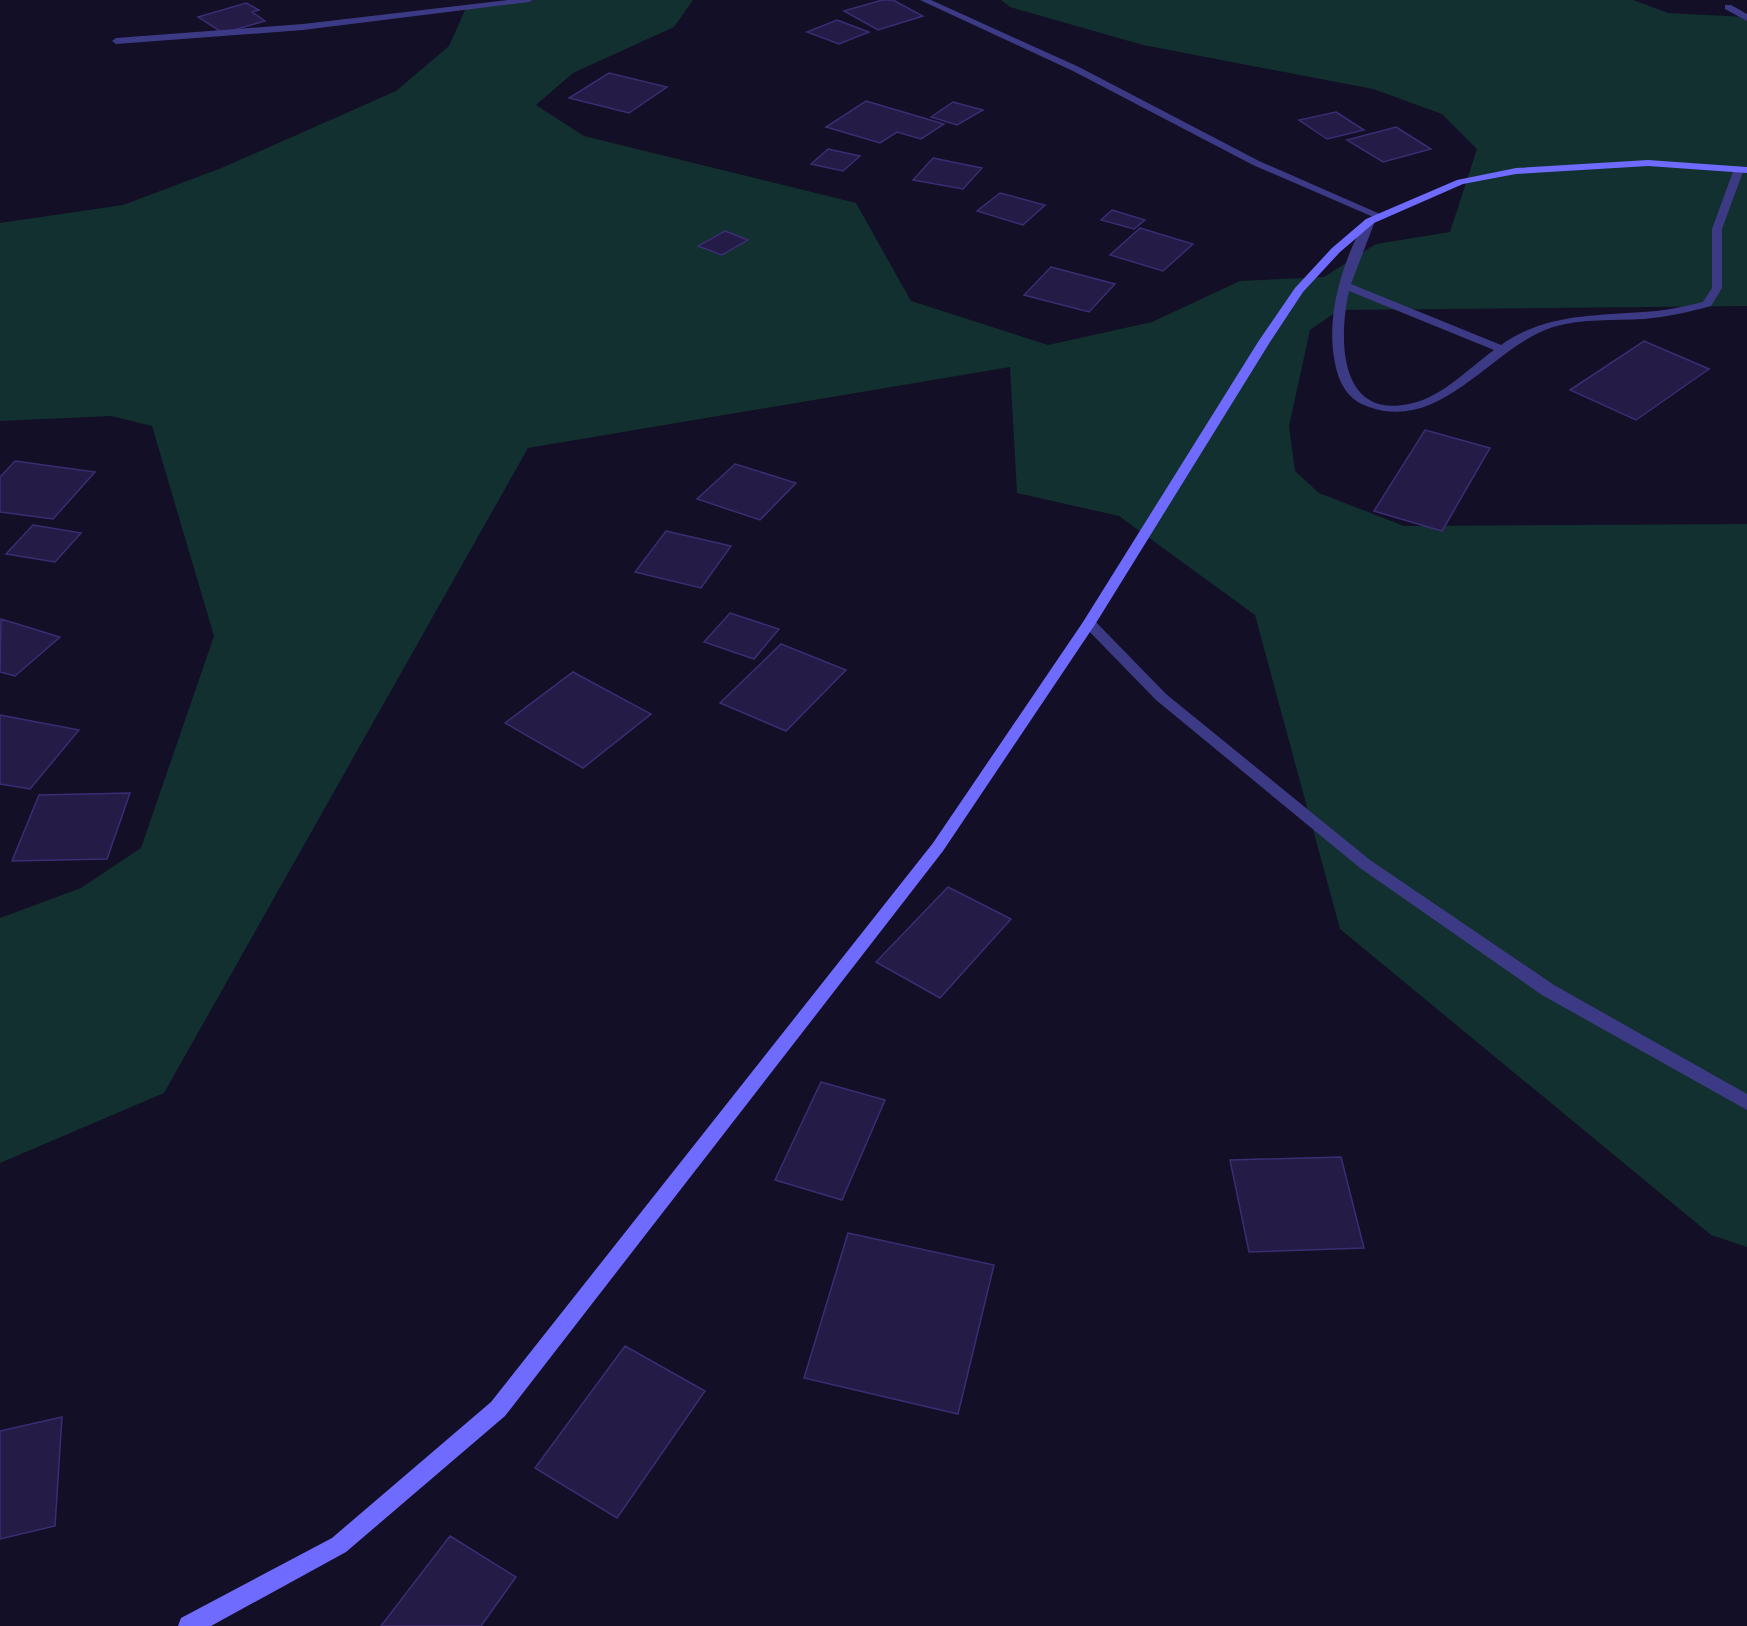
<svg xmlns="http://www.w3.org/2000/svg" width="1747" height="1626" font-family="Arial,sans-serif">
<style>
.green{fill:#12302f}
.building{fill:#241b47;stroke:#3b2d73;stroke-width:1.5}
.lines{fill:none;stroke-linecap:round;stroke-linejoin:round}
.street{fill:#3d3a85;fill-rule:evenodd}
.secondary{fill:#6f6bff;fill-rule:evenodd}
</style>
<rect width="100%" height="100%" fill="#130f26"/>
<path class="green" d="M535 0H693L674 27 573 73 536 105 584 136 856 203 911 301 1048 345 1152 322 1240 281 1324 277 1376 244 1450 232 1477 149 1442 114 1373 89 1143 45 1010 7 1001 0H1633L1668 13 1747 17V306L1339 310 1310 330 1289 426 1295 471 1319 493 1404 526 1747 524V1247L1711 1235 1340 929 1255 615 1119 516 1017 493 1010 367 528 448 164 1093 0 1163V918L81 888 141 848 214 636 152 426 111 416 0 421V223L123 205 224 167 396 91 449 46 466 8Z"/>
<path class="building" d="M882 0H893L923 16 878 30 844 11Z
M246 3 259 10 252 12 265 21 223 33 198 17Z
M837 20 869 32 839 44 807 32Z
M609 73 667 87 629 113 569 98Z
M866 101 944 124 921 139 897 132 880 143 826 127Z
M953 102 983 110 957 125 931 117Z
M1336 112 1364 130 1327 139 1299 120Z
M1396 127 1431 149 1383 162 1347 140Z
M828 149 860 156 843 171 811 164Z
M933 158 982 168 963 189 913 180Z
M1000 193 1045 205 1023 225 977 211Z
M1112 210 1145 220 1134 229 1101 220Z
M1140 228 1193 244 1163 271 1110 255Z
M725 231 748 240 722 255 698 246Z
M1051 267 1115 284 1089 312 1024 295Z
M1644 341 1709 369 1636 420 1570 390Z
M1425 430 1490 448 1442 531 1374 511Z
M15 461 95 472 53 519 0 512V477Z
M735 464 796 483 760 520 697 499Z
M33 525 81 533 55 562 6 554Z
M666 531 731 546 701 588 635 572Z
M730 613 779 629 754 659 704 642Z
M1 619 60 637 15 676 0 672Z
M781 644 846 670 786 731 720 703Z
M573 672 651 714 583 768 505 723Z
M0 715 79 730 30 789 0 784Z
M130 793 107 859 12 861 39 795Z
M948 887 1011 919 940 998 876 962Z
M821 1082 885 1100 842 1200 775 1180Z
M1341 1157 1364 1248 1249 1252 1230 1160Z
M848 1233 994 1265 958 1414 804 1378Z
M625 1346 705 1391 617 1518 535 1468Z
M62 1417 55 1526 0 1539V1431Z
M450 1536 516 1577 481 1626H381Z"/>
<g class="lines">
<path class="street" d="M508 0H533L529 2 303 30 116 44 112 41 116 38 303 24Z
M920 0H931L1079 67 1259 161 1387 217 1378 219 1253 165 1073 71Z
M1725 5H1731L1747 14V21L1725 9Z
M1739 166 1744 169 1722 229V288L1711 306C1689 312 1667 317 1644 319 1614 321 1583 318 1553 327 1491 347 1442 433 1369 407 1348 400 1339 384 1335 363 1325 315 1343 260 1366 219L1375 221 1351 284 1501 345C1545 314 1592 316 1643 312 1664 311 1683 307 1703 302L1712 288V229L1734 169ZM1349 291 1494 350C1469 368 1443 396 1413 403 1339 422 1338 340 1349 291Z
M1089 619 1094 620 1166 694 1370 860 1554 985 1747 1094V1110L1542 995 1360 868 1156 700 1084 626 1082 623Z"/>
<path class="secondary" d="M1648 160 1747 167V173L1648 166 1516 174 1463 184 1374 223 1340 252 1303 292 1270 342 1096 623 943 851 505 1416 346 1552 211 1626H178L181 1618 332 1538 491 1402 933 843 1083 622 1258 342 1295 288 1332 248 1366 219 1457 180 1516 168Z"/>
</g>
</svg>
